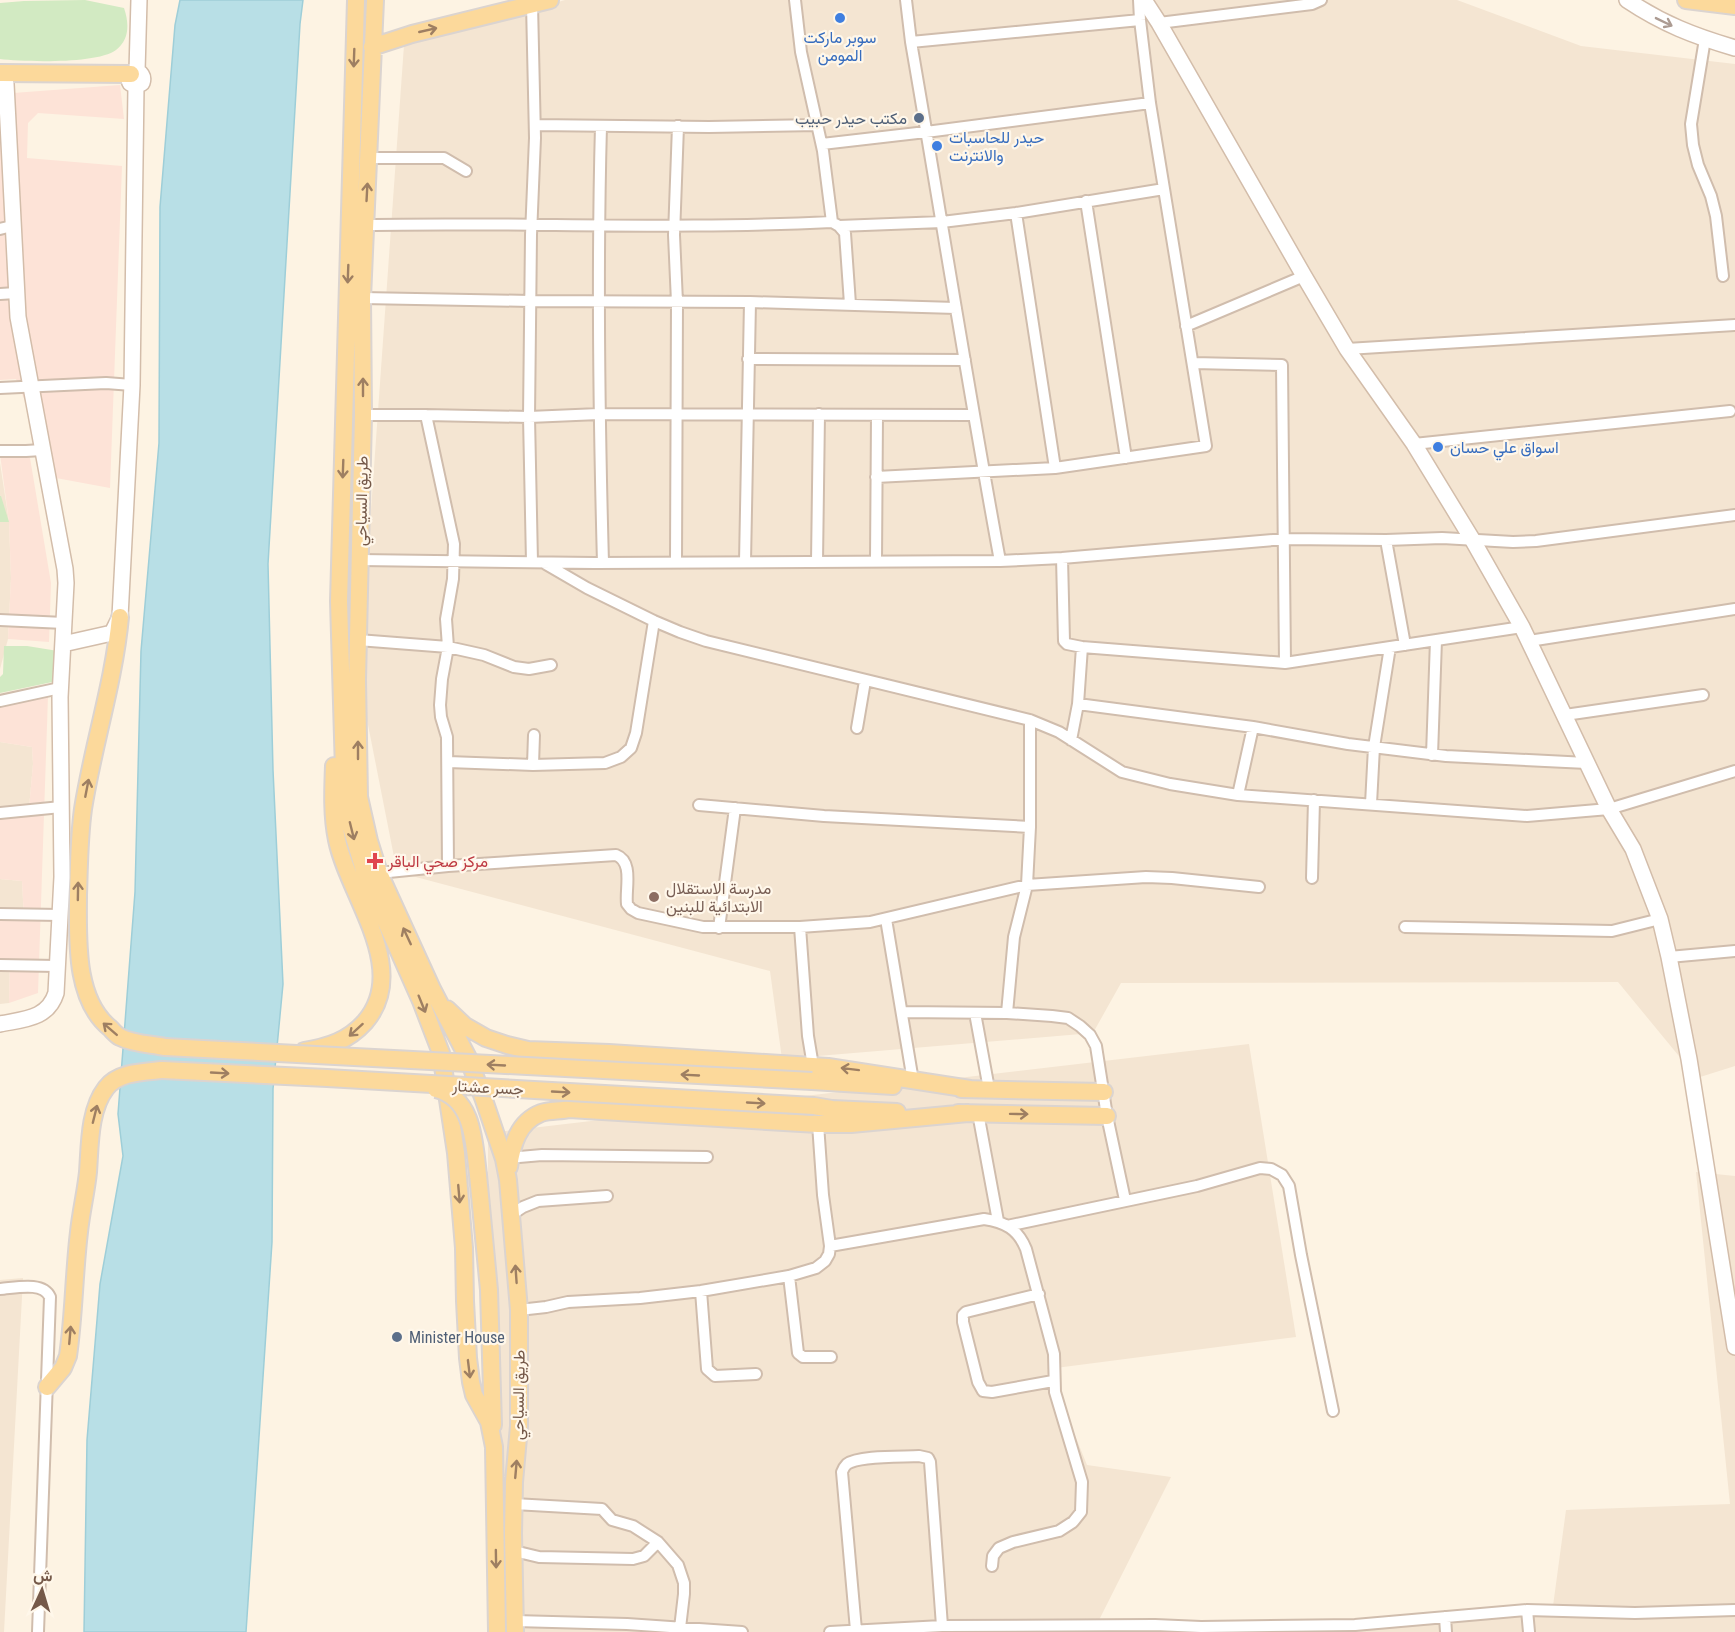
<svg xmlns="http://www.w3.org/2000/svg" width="1735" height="1632" font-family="'Roboto Condensed',Vazirmatn,sans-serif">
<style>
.residential{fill:#f4e5d2}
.commercial{fill:#fde3d7}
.green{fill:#d2eac2}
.water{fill:#b8dfe6;stroke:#9eced8;stroke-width:1.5}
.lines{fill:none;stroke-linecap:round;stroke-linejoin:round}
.street-casing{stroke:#d0bdad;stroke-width:14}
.secondary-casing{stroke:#d3bdaa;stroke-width:18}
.primary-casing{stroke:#dbd4d0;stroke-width:20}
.street{stroke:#fff;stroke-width:10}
.secondary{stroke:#fff;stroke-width:15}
.primary{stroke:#fcd99b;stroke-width:16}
.primary-bridge-casing{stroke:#dbd4d0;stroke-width:20;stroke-linecap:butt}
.primary-bridge{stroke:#fcd99b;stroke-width:16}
.oneway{stroke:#ac9b92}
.oneway2{stroke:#9e7f62}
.shop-dot{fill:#3f7fe0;stroke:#fff7ea;stroke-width:2}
.service-dot{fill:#5c6f8a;stroke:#fff7ea;stroke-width:2}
.health-dot{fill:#e0444e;stroke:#fff7ea;stroke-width:2}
.education-dot{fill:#8d6e63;stroke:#fff7ea;stroke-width:2}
.labels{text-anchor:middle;stroke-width:4.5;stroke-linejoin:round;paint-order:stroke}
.shop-label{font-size:16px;fill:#366cbe;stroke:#fff7ea;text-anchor:start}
.service-label{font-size:16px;fill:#4e5e75;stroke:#fff7ea;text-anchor:end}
.street-label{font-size:16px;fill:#755949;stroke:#fff7ea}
.health-label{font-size:16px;fill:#be3a42;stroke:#fff7ea;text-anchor:start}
.education-label{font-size:16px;fill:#785e54;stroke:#fff7ea;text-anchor:start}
</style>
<rect width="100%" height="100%" fill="#fdf3e3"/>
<path class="residential" d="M565 0H1457L1581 46 1735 64V1066L1697 1078 1618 982 1121 983 1093 1033 782 1059 770 971 397 872 359 679 404 45Z
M0 463 9 522 11 578 8 639 0 669Z
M0 742 32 747 33 764 29 808 0 810Z
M0 879 22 881 24 920 0 916Z
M10 959 9 1003 0 1004V961Z
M1249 1044 1296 1337 1048 1369 1087 1465 1171 1477 1093 1632H487L488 1133Z
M1696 1172 1735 1176V1632H1201L1553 1606 1566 1510 1730 1504Z
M23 1278 4 1632H0V1280Z"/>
<path class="commercial" d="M120 85 124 119 38 113 28 123 27 158 122 166 110 488 56 478 16 379 0 380V94Z
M0 454 30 458 51 583 49 642 8 639 11 578 9 522Z
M48 696 38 993 9 1003 10 960 0 961V916L24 919 22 881 0 879V810L29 808 33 764 32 747 0 742V705Z"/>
<path class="green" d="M85 0 124 8C129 23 130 39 116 50 98 64 24 62 0 59V3L24 1Z
M0 496H1L9 522H0Z
M4 646H27L58 651 57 681 0 693V677L3 674Z"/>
<path class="water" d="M180 0H303L300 24 268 564 273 770 283 984 273 1089 272 1242 246 1632H84L87 1440 100 1284 123 1156 118 1114 135 892 141 651 159 443 160 207 175 25Z"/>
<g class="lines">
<defs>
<path id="street" d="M795 0 801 52 823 151 832 222
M906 0 911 42C941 215 968 388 1000 561
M1159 23 1312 4 1321 0
M1705 39 1691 124 1693 145 1698 165 1711 196 1716 216 1723 276
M911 42 1140 20
M535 125 709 127 818 125
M601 126C597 272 599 417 603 563
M822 144 926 132 1150 103
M369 158H444L466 171
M1086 201 1126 458
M1016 213 1055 468
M366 225C521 222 676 230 832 222L839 226 845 233 850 304
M839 226 942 222 1016 213 1164 189
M0 229 12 226
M0 294 16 293
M362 298 530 301 750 302 956 308
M1186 326 1304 276
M1347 349 1735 325
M748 359 965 360
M1193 363 1282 365 1285 663
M0 388 106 383 132 385
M363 415H426L529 417 599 414 973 415
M426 415 454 544 453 579 446 619 448 647 442 679 440 705 441 717 447 737 448 866
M1414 444 1730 411
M0 451H26L42 450
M876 477 1055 468 1206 446 1150 103 1140 20 1139 0
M1386 540 1405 645
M1062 558 1064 641 1067 644 1082 647 1285 663 1522 627
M360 560 595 563 1000 561 1062 558 1285 539 1386 540 1442 538 1513 542 1536 541 1735 515
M876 561 877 416
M532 562 529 417 531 235 535 138 532 4
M676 562 677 302 674 235 678 126
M745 562 750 302
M817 562 819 414
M544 563 587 588 654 621 680 632 706 641 1030 720 1059 732 1122 772 1170 784 1238 795 1527 816 1609 809 1735 771
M0 620 64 623
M358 640 448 647 484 655 514 667 529 669 551 665
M1529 641 1735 609
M0 701 60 688
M1078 704 1253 727 1348 744 1446 756 1587 763
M1565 715 1703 695
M857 728 865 681
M1071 740 1078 704 1082 647
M1432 755 1436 640
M448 762 533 765 605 763 621 757 631 748 636 733 654 621
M533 765 534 735
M1238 795 1253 727
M1371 804 1374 747 1390 647
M699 805 824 816 1030 827
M0 813 61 807
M379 873 448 866 616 855C634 862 625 889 627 904L631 909 638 913 703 927H800L870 922 1027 885 1146 877 1172 878 1259 887
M1312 878 1314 800
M0 914 60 915
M886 919 913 1081
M800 927 808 1036 813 1066
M1405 927 1612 931 1660 919
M719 928 735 808
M1669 957 1735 951
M0 965 57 966
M902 1012 1007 1013 1052 1016 1068 1018 1080 1026 1090 1035 1096 1046 1107 1116 1125 1200
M975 1013 989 1089
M1007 1013 1014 937 1027 885 1030 827V720
M978 1113 998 1221
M507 1158 542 1155 707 1157
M511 1215 523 1207 538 1201 607 1196
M1007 1226 1197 1186 1260 1168 1271 1169 1282 1175 1289 1186 1301 1255 1333 1411
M830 1246 984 1219C1005 1222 1018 1229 1026 1249L1054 1354 1055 1392 1082 1482 1081 1512 1073 1522 1059 1531 1013 1542 999 1548 993 1556 992 1566
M789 1276 798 1353 803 1357H831
M0 1289C15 1288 43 1281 50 1297L38 1632
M701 1291 707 1369 715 1376 756 1374
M1039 1294 966 1312 963 1315V1322L978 1382 983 1391 992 1392 1053 1381
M519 1310 546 1307 568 1302 640 1298 701 1291 789 1276 816 1268 825 1261 829 1254 830 1246 823 1195 818 1124
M514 1504 602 1509 612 1520 633 1526 658 1542 678 1565 684 1583V1594L680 1628
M514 1551 539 1557 633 1559 644 1556 658 1542
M1527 1610 1529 1632
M1445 1617 1446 1632
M515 1621 627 1624 742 1632
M856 1630 842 1472C844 1467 844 1467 847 1464 859 1455 903 1457 919 1456L928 1458 930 1462 942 1626
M830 1632 942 1626 1155 1625 1201 1627 1355 1625 1527 1610 1635 1613 1735 1610"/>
<path id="secondary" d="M1144 0 1159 23 1304 276 1347 349 1414 444 1472 539 1522 627 1609 809 1633 849 1660 919 1669 957 1689 1059 1735 1347
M1627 0C1663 24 1694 36 1735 48
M129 80 130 83 136 86 142 83C144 77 142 74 137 71L139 0
M63 644 112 633 120 617 132 385 136 86
M0 1024C24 1019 48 1019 56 993L62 877 60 697 66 583 65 569 18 317 6 84"/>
<path id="primary" d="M356 0 339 601 344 771 350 824 366 877 421 1001 441 1053 456 1153 464 1248 465 1301 468 1358 471 1382 474 1395 489 1422 494 1447 497 1632
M375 0 362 298 363 415 357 680 359 797 369 841 379 873 432 989 468 1058 484 1100 504 1159 508 1180 519 1310V1426L514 1482 513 1533 515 1632
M1686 0 1735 6
M372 47 412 34 550 0
M0 73 131 74
M120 617C114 682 93 745 83 809 79 838 79 866 78 895 78 938 74 999 110 1028 113 1031 116 1035 120 1037 133 1044 151 1044 165 1047
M447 1009 465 1026 486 1038 507 1045 528 1050 609 1053 828 1067 970 1089
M304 1051C328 1047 348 1041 365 1022 411 969 348 895 337 840 332 816 333 791 334 766
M812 1081 893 1086
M961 1089 1104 1092
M814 1106 832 1109 897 1112
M958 1113 1107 1116
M509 1167C512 1145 518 1122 541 1113 549 1110 561 1111 569 1109L818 1124H851L968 1113
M478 1175 489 1290 493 1425
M47 1387 63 1368 68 1356C74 1315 74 1273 79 1232 81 1212 86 1192 88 1172 90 1145 89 1110 106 1088 118 1072 143 1072 162 1070"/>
</defs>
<use href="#street" class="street-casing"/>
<use href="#secondary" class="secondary-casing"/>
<use href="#primary" class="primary-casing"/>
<use href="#street" class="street"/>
<use href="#secondary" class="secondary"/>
<use href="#primary" class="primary"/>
<defs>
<path id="primary-bridge" d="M165 1047 812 1081
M162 1070 327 1078 814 1106
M436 1089C474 1098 474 1143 478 1175"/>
</defs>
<use href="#primary-bridge" class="primary-bridge-casing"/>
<use href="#primary-bridge" class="primary-bridge"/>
</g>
<defs><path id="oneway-shaft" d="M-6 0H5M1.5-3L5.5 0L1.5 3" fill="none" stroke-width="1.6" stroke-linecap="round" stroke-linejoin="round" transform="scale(1.5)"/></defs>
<use class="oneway" href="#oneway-shaft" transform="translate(1664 22) rotate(26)"/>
<g class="oneway2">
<use href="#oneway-shaft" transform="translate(428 30) rotate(-13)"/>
<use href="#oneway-shaft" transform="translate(354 58) rotate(92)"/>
<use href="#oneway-shaft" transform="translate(367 192) rotate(-87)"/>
<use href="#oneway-shaft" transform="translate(348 274) rotate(92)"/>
<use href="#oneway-shaft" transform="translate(363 387) rotate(-90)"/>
<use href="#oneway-shaft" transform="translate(343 469) rotate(92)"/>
<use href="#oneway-shaft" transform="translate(358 750) rotate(-90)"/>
<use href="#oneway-shaft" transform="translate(87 788) rotate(-79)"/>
<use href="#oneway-shaft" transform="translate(352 831) rotate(76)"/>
<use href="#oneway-shaft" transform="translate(78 891) rotate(-89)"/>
<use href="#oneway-shaft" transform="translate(407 936) rotate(-115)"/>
<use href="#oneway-shaft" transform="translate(422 1004) rotate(68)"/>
<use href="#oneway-shaft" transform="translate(110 1029) rotate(-139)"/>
<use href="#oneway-shaft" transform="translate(356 1030) rotate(138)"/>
<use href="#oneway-shaft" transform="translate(496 1065) rotate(-177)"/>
<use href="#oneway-shaft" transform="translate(850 1069) rotate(-173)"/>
<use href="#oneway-shaft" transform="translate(220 1073) rotate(3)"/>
<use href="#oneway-shaft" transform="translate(690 1075) rotate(-177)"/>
<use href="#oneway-shaft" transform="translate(561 1092) rotate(3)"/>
<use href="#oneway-shaft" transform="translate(756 1103) rotate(3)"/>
<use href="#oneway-shaft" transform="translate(95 1114) rotate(-76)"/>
<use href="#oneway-shaft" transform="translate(1019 1114) rotate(1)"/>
<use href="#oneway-shaft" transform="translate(459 1194) rotate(85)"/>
<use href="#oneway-shaft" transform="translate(516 1274) rotate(-94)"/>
<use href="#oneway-shaft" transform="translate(70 1335) rotate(-85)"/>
<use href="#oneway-shaft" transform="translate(469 1369) rotate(83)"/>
<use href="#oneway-shaft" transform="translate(516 1469) rotate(-85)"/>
<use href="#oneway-shaft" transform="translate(496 1559) rotate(89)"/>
</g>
<g class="shop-dot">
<circle cx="840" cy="18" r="6"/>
<circle cx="937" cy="146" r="6"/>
<circle cx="1438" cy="447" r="6"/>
</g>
<g class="service-dot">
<circle cx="919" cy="118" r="6"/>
<circle cx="397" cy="1337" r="6"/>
</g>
<path class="health-dot" d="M372 852h6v6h6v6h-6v6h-6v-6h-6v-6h6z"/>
<circle class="education-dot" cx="654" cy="897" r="6"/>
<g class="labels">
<g class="shop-label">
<text x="840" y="43" text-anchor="middle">سوبر ماركت<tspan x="840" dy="18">المومن</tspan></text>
<text x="949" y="143">حيدر للحاسبات<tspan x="949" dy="18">والانترنت</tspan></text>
<text x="1450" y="453">اسواق علي حسان</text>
</g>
<g class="service-label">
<text x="907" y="124">مكتب حيدر حبيب</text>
<text x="409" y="1343" text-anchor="start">Minister House</text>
</g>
<g class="street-label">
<text transform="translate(361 501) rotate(-89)" y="6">طريق السياحي</text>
<text transform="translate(488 1087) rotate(3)" y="6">جسر عشتار</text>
<text transform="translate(518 1395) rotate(-89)" y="6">طريق السياحي</text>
</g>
<g class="health-label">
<text x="388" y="867">مركز صحي الباقر</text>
</g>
<g class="education-label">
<text x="666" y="894">مدرسة الاستقلال<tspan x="666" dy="18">الابتدائية للبنين</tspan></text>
</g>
</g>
<g transform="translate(42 1590) rotate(4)" stroke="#fff7ea" stroke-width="4.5" paint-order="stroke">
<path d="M0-4.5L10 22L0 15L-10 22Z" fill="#755949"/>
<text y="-9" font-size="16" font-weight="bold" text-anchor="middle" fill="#755949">ش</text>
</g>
</svg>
